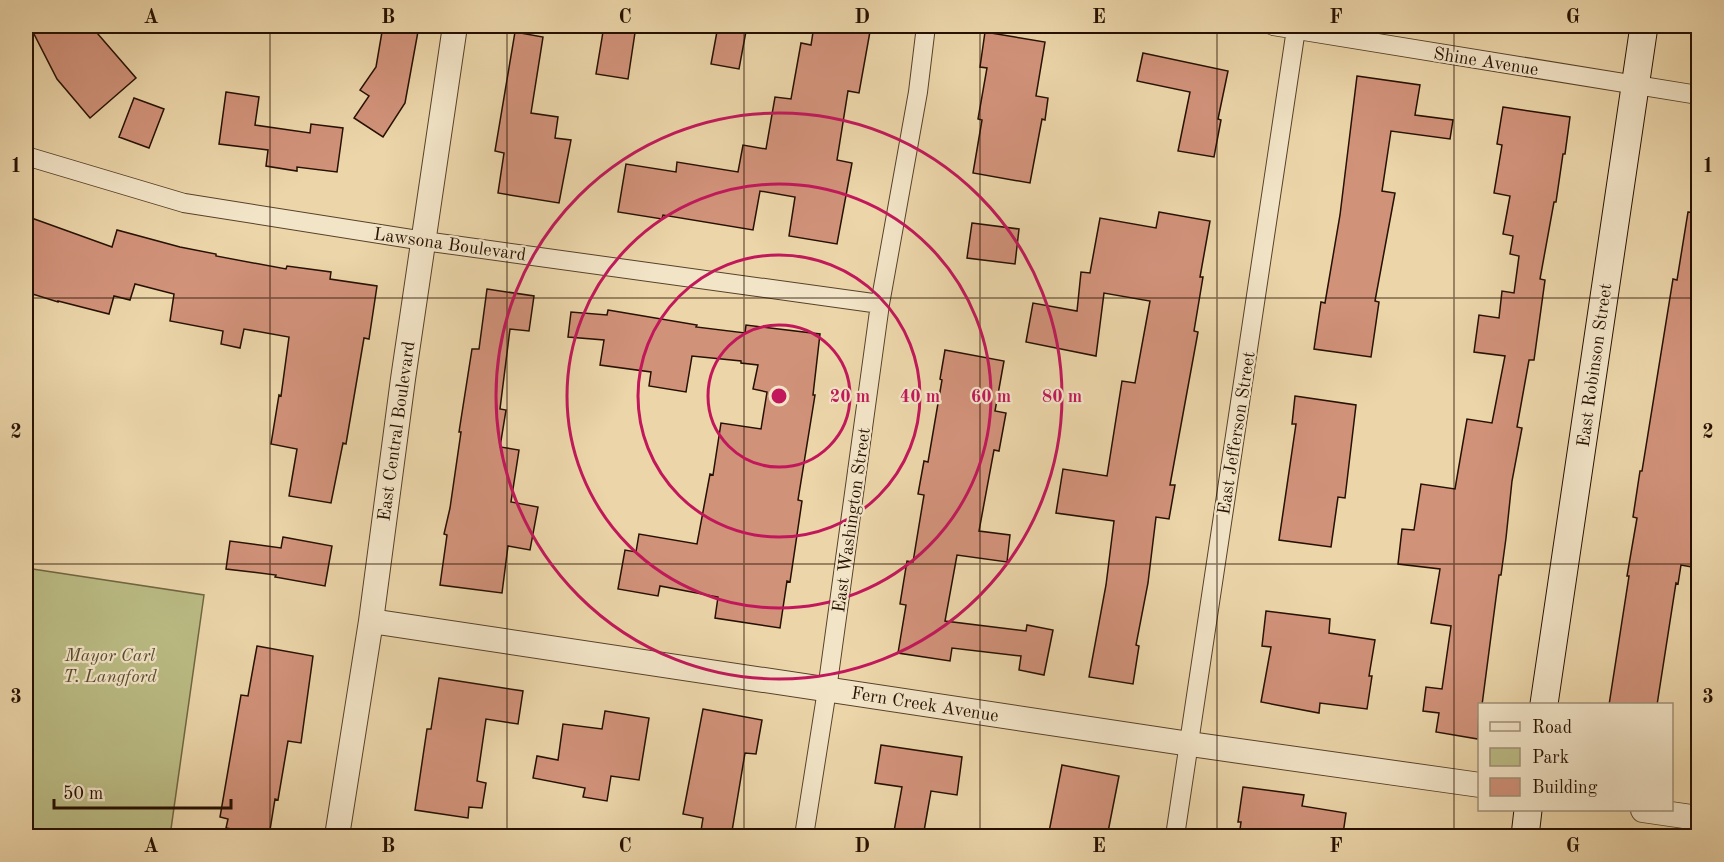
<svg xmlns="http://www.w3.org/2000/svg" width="1724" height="862" font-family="'Old Standard TT',serif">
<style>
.green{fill:#bbbc85;stroke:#706642;stroke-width:1.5}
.building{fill:#d1927a;stroke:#261000;stroke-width:1.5}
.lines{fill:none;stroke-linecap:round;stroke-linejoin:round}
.minor-casing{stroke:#57412a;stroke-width:20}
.tertiary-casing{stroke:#57412a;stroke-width:26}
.secondary-casing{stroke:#261000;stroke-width:29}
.minor{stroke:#f2e4c7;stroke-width:18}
.tertiary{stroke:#f2e4c7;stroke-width:24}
.secondary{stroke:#f2e4c7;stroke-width:27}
.grid{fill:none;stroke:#261000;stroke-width:1.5;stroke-opacity:0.55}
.ring{fill:none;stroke:#c2185b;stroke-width:3}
.labels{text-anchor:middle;stroke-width:4.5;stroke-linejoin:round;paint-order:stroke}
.street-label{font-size:18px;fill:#261000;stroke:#f2e4c7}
.park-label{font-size:18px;font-style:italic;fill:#5a4c2f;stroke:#f2e4c7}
.centre{fill:#c2185b;stroke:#f2e4c7;stroke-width:3}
.ring-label{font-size:18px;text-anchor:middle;font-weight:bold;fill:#c2185b;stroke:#f2e4c7;stroke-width:4.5;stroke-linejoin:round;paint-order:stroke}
.neatline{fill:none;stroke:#261000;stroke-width:2}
.grid-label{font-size:20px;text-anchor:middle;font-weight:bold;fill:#261000}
</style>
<rect width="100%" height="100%" fill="#ebd5a9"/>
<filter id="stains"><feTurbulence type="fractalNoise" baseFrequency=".00333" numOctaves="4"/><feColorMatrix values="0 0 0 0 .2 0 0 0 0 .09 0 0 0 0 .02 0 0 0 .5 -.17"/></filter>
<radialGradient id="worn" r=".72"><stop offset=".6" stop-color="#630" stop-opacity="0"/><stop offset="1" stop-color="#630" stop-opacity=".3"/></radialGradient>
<path class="green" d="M26 568 204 595 170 836H26Z"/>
<path class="building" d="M46 26H91L136 78 90 118 57 79 33 32Z
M383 26H419L405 103 383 137 354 118 369 96 360 90 376 67Z
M604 26H636L628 79 596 74Z
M718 26H747L739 69 711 64Z
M814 26H871L859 93 848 91 837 160 852 163 837 244 789 236 795 197 760 191 753 230 663 215 662 219 618 212 626 164 676 172 677 162 738 172 743 145 766 149 775 97 791 99 801 43 811 45Z
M515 32 543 37 531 113 558 117 555 138 571 140 559 203 498 193 504 153 495 151Z
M985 32 1045 42 1036 96 1048 98 1045 120 1042 119 1030 183 973 173 982 120 978 119 987 68 980 67Z
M1143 53 1228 71 1218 119 1221 120 1214 157 1178 151 1190 92 1137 81Z
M1357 76 1420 85 1415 115 1453 120 1450 139 1391 131 1382 191 1395 193 1375 301 1379 302 1371 357 1314 349 1321 302 1325 303 1340 215Z
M226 92 259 97 255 125 310 133 311 124 343 128 337 172 297 167V171L266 166 268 150 219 144Z
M134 98 164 109 149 148 119 137Z
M1503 107 1570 117 1565 154H1563L1556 202H1554L1540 279 1545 280 1534 360H1529L1517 427 1522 428 1512 481 1506 538 1501 575H1499L1482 705H1479L1478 739 1436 732 1439 713 1423 711 1426 687 1442 689 1451 626 1431 623 1440 569 1398 564 1402 529 1414 530 1421 484 1455 489 1467 419 1492 423 1505 356 1474 352 1479 315 1499 318 1502 291 1514 293 1519 256 1510 254 1513 236 1503 234 1510 196 1494 193 1502 145 1497 144Z
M1159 212 1210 221 1200 277H1203L1194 331 1198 332 1170 485H1175L1169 519 1156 517 1148 583 1136 645 1139 646 1133 684 1089 677 1106 585 1114 521 1056 513 1063 469 1107 476 1122 381 1135 383 1150 301 1104 293 1096 356 1026 342 1033 303 1077 311 1081 272 1090 273 1100 218 1156 228Z
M1688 212 1698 213V568L1681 565 1678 584 1676 583 1657 705H1609L1629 576H1627L1637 518 1633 517 1640 471H1642L1673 279 1677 280Z
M26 216 112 247 117 230 180 247 216 254V256L286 269 287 266 331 272 330 279 377 286 369 339 364 338 346 444 343 443 331 503 289 496 297 449 271 444 279 395 281 396 289 337 244 329 240 348 221 344 223 331 170 321 174 294 135 284 130 300 114 296 109 314 58 301V302L26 292Z
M972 223 1019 229 1015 264 967 258Z
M487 289 534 296 529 331 510 329 500 409 506 410 500 447 519 450 511 502 538 507 530 550 508 546 502 593 440 585 447 535 444 534 450 508 461 432H459L472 349H479Z
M608 310 697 325 696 327 745 333 746 325 820 334 813 395H815L798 500 802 501 790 582 787 581 780 628 715 618 718 597 660 586 658 596 618 589 625 550 636 552 639 534 697 544 710 474 713 475 721 423 761 429 767 392 753 389 758 365 741 363V361L692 356 686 392 649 386 651 372 600 365 604 340 568 337 571 312 607 315Z
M945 350 1004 361 995 411 1006 413 999 451 994 450 979 531 1010 535 1007 562 957 555 945 621 1026 631 1027 625 1053 630 1044 675 1019 670 1021 656 952 648 950 661 898 653 906 605 900 604 907 561 913 562 924 495 918 494 924 461 928 462 942 380 940 379Z
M1295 396 1356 405 1345 498 1338 497 1331 547 1279 540 1296 424H1292Z
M283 537 332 546 325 586 275 577 276 575 226 569 230 541 281 548Z
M1266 611 1330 619 1329 633 1375 640 1369 676H1372L1367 709 1320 703 1319 713 1261 702 1271 647 1262 646Z
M257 646 313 656 301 743 288 741 278 800 275 799 269 836 226 828 228 819 220 817 241 695 248 696Z
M439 678 523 691 518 724 486 719 477 781 486 783 482 808 469 807 468 818 415 810 427 729H431Z
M703 709 762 720 756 754 745 753 731 837H700L703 818 683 814Z
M605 711 649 718 639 780 611 776 607 801 583 797 585 788 533 778 537 756 558 760 563 724 602 729Z
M881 745 962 757 957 795 931 791 923 837H893L902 787 875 783Z
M1062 765 1119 776 1107 837H1048Z
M1243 787 1304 795 1302 806 1346 813 1343 834 1299 829 1296 837H1239L1241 822H1238Z"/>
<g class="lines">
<defs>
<path id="minor" d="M1273 26 1698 95
M26 156 184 203 424 241 880 304
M804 836 827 690 880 304 918 92 926 26
M1175 836 1296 29"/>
<path id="tertiary" d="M371 621 1190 744 1480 785
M1643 810 1698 818
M337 836 371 621 403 379 455 26"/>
<path id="secondary" d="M1544 704 1644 26
M1525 836 1528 810"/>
</defs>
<use href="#minor" class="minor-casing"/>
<use href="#tertiary" class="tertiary-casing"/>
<use href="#secondary" class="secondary-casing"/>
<use href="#minor" class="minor"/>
<use href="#tertiary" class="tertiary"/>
<use href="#secondary" class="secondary"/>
</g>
<path class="grid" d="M270 26V836M507 26V836M744 26V836M980 26V836M1217 26V836M1454 26V836M26 298H1698M26 564H1698"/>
<g class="ring">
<circle cx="779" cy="396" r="71"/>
<circle cx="779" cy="396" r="141"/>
<circle cx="779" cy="396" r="212"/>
<circle cx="779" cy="396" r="283"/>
</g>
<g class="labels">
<g class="street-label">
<text transform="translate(1486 61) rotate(9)" y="6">Shine Avenue</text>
<text transform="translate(450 244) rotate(8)" y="6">Lawsona Boulevard</text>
<text transform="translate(1594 365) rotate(-82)" y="6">East Robinson Street</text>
<text transform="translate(396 431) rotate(-82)" y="6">East Central Boulevard</text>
<text transform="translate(1236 433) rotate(-81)" y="6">East Jefferson Street</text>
<text transform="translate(851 520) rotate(-82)" y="6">East Washington Street</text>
<text transform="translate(925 704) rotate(9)" y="6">Fern Creek Avenue</text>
</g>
<g class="park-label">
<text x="110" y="661">Mayor Carl<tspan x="110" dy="21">T. Langford</tspan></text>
</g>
</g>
<circle cx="779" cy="396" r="9" class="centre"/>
<g class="ring-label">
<text x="850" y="402">20 m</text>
<text x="920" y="402">40 m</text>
<text x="991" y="402">60 m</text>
<text x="1062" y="402">80 m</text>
</g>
<rect width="1724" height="862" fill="none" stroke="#ebd5a9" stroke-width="66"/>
<rect x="1478" y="703" width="195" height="108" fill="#f2e4c7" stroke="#a08f77" stroke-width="1.5"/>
<rect x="1490" y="722" width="30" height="9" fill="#f2e4c7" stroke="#a08f77" stroke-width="1.5"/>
<text x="1532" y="733" font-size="18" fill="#261000">Road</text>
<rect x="1490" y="748" width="30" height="18" fill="#bbbc85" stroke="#a08f77" stroke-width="1.5"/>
<text x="1532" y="763" font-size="18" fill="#261000">Park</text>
<rect x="1490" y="778" width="30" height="18" fill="#d1927a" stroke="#a08f77" stroke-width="1.5"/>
<text x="1532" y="793" font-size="18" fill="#261000">Building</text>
<path d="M54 799v9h177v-9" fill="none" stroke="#261000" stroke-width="3"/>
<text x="63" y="799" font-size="18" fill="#261000" stroke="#f2e4c7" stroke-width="4.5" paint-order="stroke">50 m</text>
<rect x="33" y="33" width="1658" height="796" class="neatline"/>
<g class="grid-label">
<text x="151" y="23">A</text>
<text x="388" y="23">B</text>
<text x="625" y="23">C</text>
<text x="862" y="23">D</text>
<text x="1099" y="23">E</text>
<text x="1336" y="23">F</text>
<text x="1573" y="23">G</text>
<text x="16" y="172">1</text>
<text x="1708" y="172">1</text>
<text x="16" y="438">2</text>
<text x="1708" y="438">2</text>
<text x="16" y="703">3</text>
<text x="1708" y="703">3</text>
<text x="151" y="852">A</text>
<text x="388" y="852">B</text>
<text x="625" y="852">C</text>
<text x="862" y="852">D</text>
<text x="1099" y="852">E</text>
<text x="1336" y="852">F</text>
<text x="1573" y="852">G</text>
</g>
<rect width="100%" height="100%" filter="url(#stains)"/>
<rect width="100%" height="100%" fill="url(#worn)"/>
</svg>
